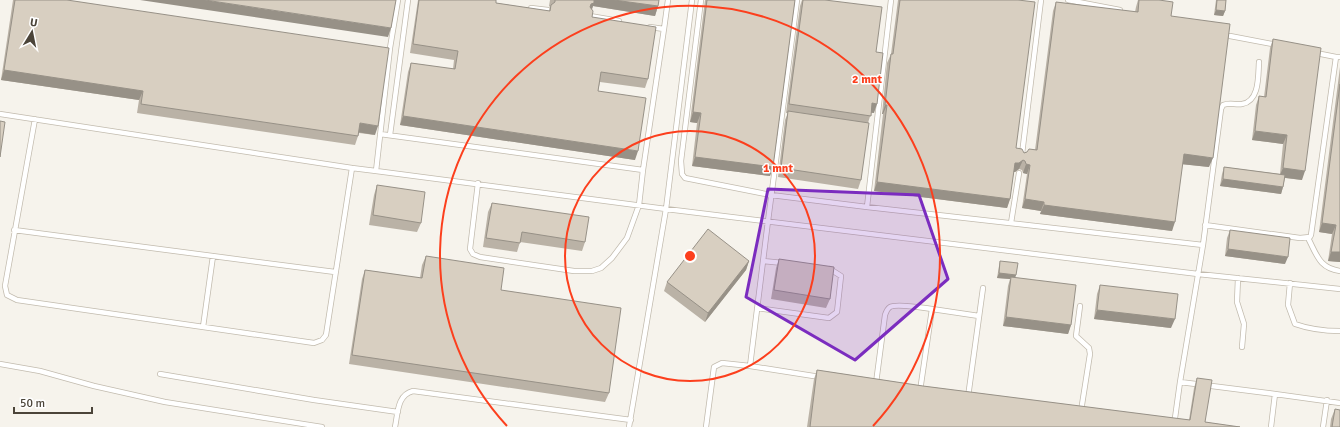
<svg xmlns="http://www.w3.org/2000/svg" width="1340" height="427" font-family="Signika,sans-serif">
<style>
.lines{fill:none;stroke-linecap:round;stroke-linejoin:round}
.service-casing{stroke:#c2bbae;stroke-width:6}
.service{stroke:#fff;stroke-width:4.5}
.wall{fill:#bab2a6}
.shaded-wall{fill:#979187}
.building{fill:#d8cfc1;stroke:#979187}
.marked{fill:#7b2cbf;fill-opacity:0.2;stroke:#7b2cbf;stroke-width:3;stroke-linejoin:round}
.ring{fill:none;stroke:#fc3f1d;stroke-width:2}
.centre{fill:#fc3f1d;stroke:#fff;stroke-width:2}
.ring-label{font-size:12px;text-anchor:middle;font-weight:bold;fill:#fc3f1d;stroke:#fff;stroke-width:3;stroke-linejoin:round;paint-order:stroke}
</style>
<rect width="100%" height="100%" fill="#f6f3ec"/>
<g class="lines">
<defs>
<path id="service" d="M701 0 681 161 682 174 685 178 771 195 867 207 1203 245
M1068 0 1120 10
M531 8 548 10
M590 16 619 21
M664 29 668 0
M1230 36 1277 45
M1316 53 1336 57
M0 114 352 168 376 171 390 48 398 0
M35 119 5 286 7 295 17 300 314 343 322 340 326 335 352 168
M380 134 643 170
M390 135 408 0
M1022 154 1041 0
M376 171 666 209 1198 274 1340 289
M478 183 470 249 473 254 480 257 574 271H592L601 268 612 258 627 238 639 205 643 170 664 29 650 27
M867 207 891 0
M1011 223 1019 173
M1205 225 1300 238 1310 237 1311 235 1336 57H1340
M14 230 335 272
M1308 238C1317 255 1319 268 1340 271
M763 261 783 263
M1238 278 1237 302 1244 324 1242 347
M1290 283 1288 305 1295 324C1309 329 1325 331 1340 331
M1080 306 1076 336 1089 348 1090 354 1081 411
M757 308 829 318 837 312 841 276 830 269
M932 309 979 316
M203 327 213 256
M0 364 40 371 94 386 165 402 322 427
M750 366 820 377
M160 374 314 400 398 412
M1180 382 1275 394
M876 383 885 315C886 312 887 309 890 307 896 303 924 308 932 309L920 391
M968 397 983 288
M1172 422 1175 418 1180 382 1203 245 1221 109 1223 105C1230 102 1235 105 1242 104 1260 101 1258 75 1259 62
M395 427C398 413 397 395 413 391L631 420
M629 427 666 209 692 0
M706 427 714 367 722 363 750 366 768 221 797 0
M1271 427 1275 394 1340 403
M1323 427 1327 400"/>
</defs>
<use href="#service" class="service-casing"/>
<use href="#service" class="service"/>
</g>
<path class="wall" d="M13 0H67L375 135 359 133 355 145 137 113 139 100 1 80Z
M418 0H496V3L549 11 550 7 549 6 550 0H659L658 6 655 16 593 6 592 9V17L648 79 645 88 600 82 598 91 635 160 400 125 408 72 411 63 453 69 454 60 410 53Z
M705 0H795L773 167 770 176 692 166 697 123 690 122Z
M802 0H825L876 52 874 113H871L868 123 861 180 858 189 778 177 785 120 788 113H786L800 6Z
M898 0H1018L1016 148 1024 153 1035 150 1053 11 1056 2 1135 12 1136 7 1138 0H1159L1171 16 1209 167 1182 164 1172 231 1040 214 1041 211 1022 208 1027 174 1023 173 1022 170 1019 169 1015 172H1013L1010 199 1007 208 874 191 883 114H882L887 63 891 54Z
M1216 0H1226L1225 11 1223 16 1214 15Z
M1273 39 1302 180 1285 178 1283 187 1281 194 1220 186 1222 174 1224 167 1280 174 1283 144 1252 140 1256 105 1259 96 1264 97 1270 48Z
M1340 67V262L1328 261 1332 234 1319 232Z
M377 185 421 223 417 232 369 225 374 195Z
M492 203 585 242 582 251 520 242 517 252 483 247 488 212Z
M1230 230 1285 264 1225 256 1227 238Z
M426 256 501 290 609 393 605 402 349 364 362 279 365 270 420 278 422 265Z
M779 259 830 299 826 308 771 299 776 268Z
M749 261 746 270 705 322 664 291 667 282Z
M1000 261 1016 275 1015 278 1071 325 1068 334 1003 326 1008 286 1010 279 997 278 999 266Z
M1100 285 1171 328 1094 319 1097 294Z
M817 370 923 386 1189 420 1194 388 1197 378 1205 422 1240 427H807L814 379Z
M1335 409 1340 427H1330L1331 419Z"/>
<path class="shaded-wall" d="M140 0H205L391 28 388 37Z
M594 0H614L658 6 655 16 593 6 591 12 586 16 591 4Z
M1216 10 1225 11 1223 16 1214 15Z
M4 70 143 91 139 100 1 80Z
M872 103 877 104 874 113 869 112Z
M885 105H887L883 114H882Z
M693 112 701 113 697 123 690 122Z
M403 116 638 151 635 160 400 125Z
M360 123 378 126 375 135 357 132Z
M1255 131 1287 135 1283 144 1252 140Z
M1184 154 1213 158 1209 167 1180 164Z
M695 157 773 167 770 176 692 166Z
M1023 160 1019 169 1015 172H1011L1015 163Z
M1026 164 1030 165 1027 174 1023 173Z
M1283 168 1305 171 1302 180 1279 177Z
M1223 179 1283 187 1281 194 1220 186Z
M877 182 1010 199 1007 208 874 191Z
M1025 199 1044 202 1041 211 1022 208Z
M1044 205 1175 222 1172 231 1040 214Z
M1322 223 1336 225 1332 234 1319 232Z
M1228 249 1288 257 1285 264 1225 256Z
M1331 252H1340V262L1328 261Z
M749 261 746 270 705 322 708 313Z
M999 273 1016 275 1014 280 1011 277 1010 279 997 278Z
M1097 310 1175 319 1171 328 1094 319Z
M1006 317 1071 325 1068 334 1003 326Z"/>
<path class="building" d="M15 0H67L389 48 378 126 360 123 358 136 141 104 143 91 4 70Z
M205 0H396L391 28Z
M419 0H496V3L550 11 551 5 555 2V0H594V3L591 4 590 7 593 11 592 17 656 27 648 79 601 72 598 91 646 98 638 151 403 116 411 63 455 69 458 51 413 44Z
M614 0H659L658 6Z
M707 0H795L773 167 695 157 701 113 693 112Z
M803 0H825L882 7 876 52 883 53 877 104 872 103 871 116 789 104Z
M900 0H1018L1035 2 1016 148 1022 149 1024 153 1027 152 1029 149 1037 150 1056 2 1138 12 1139 0H1159L1173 2 1171 16 1230 24 1213 158 1184 154 1175 222 1044 205V202L1025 199 1030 165 1026 164 1025 161 1023 160 1019 163H1015L1010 199 877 182 887 105H885L891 54H893Z
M1217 0H1226L1225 11 1216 10Z
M1273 39 1321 48 1305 171 1283 168 1287 135 1255 131 1259 96 1266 97Z
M1340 84V252H1331L1336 225 1322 223Z
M788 111 869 123 861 180 781 168Z
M0 121 5 122 0 157Z
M1224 167 1285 175 1283 187 1223 179Z
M377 185 425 192 421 223 373 215Z
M492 203 589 217 585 242 522 232 520 243 486 238Z
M708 229 749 261 708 313 667 282Z
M1230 230 1290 238 1288 257 1228 249Z
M426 256 504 268 501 290 621 308 609 393 352 355 365 270 422 278Z
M779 259 834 267 830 299 774 290Z
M1000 261 1018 263 1016 275 999 273Z
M1011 277 1076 285 1071 325 1006 317Z
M1100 285 1178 294 1175 319 1097 310Z
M817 370 923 386 1190 420 1197 378 1212 380 1205 422 1240 427H810Z
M1335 409 1340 410V427H1332Z"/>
<path class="marked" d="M768 189 919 195 948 279 855 360 746 297Z"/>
<g class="ring">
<circle cx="690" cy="256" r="125"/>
<path d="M507 426A250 250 0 1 1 873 426"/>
</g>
<circle cx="690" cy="256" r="6" class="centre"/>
<g class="ring-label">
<text x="867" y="83">2 mnt</text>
<text x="778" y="172">1 mnt</text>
</g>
<g transform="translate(32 32) rotate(10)" stroke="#ffffff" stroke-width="3" paint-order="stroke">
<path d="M0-3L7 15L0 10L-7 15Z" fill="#4b4439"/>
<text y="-6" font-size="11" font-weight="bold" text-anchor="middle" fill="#4b4439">U</text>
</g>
<path d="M14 407v6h78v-6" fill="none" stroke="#4b4439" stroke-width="2"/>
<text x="20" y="407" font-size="12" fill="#4b4439" stroke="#ffffff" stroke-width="3" paint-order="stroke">50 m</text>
</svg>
